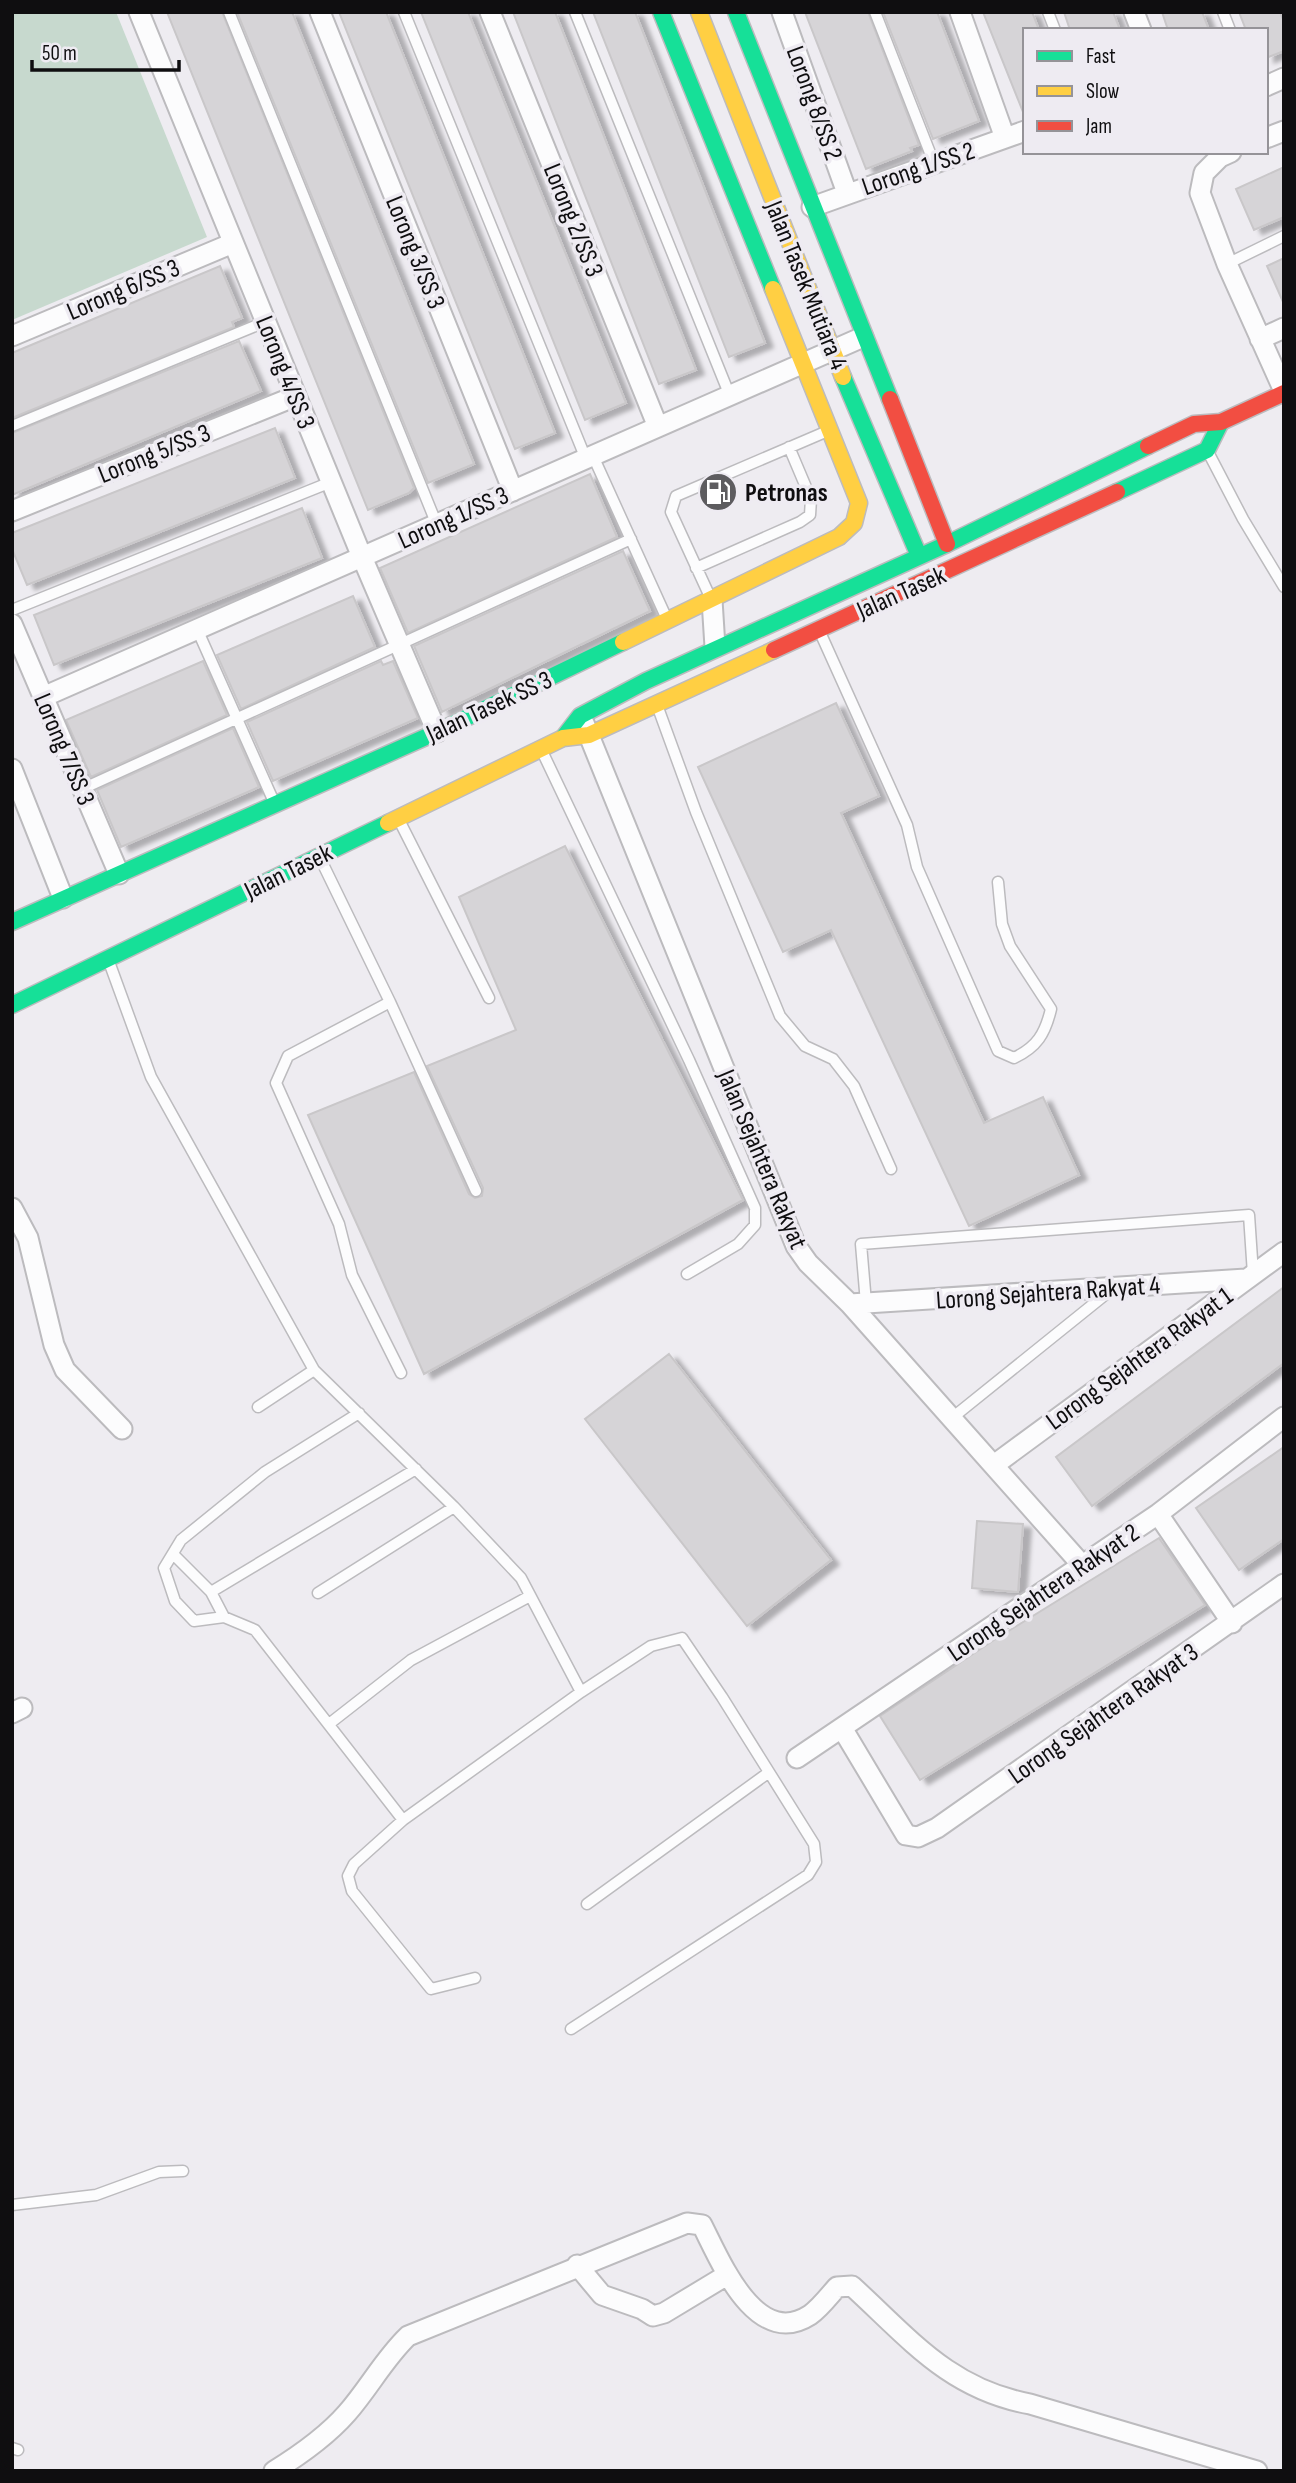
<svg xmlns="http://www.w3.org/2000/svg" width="1296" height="2483" font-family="'Sofia Sans Condensed',sans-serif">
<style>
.green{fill:#c7d9ce}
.building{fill:#d6d4d7;stroke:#c9c7c9;stroke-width:2;filter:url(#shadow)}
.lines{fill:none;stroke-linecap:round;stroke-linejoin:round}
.lane-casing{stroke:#bcbbbe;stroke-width:13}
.street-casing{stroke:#bcbbbe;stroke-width:23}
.fast-casing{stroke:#bcbbbe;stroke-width:19}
.slow-casing{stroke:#bcbbbe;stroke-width:19}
.jam-casing{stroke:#bcbbbe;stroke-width:19}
.lane{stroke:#fcfcfd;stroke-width:10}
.street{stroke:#fcfcfd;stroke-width:19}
.fast{stroke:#16e098;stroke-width:16}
.slow{stroke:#ffcf43;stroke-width:16}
.jam{stroke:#f24e42;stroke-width:16}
.labels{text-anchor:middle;stroke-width:7;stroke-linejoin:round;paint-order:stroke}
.street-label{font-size:26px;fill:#0f0e10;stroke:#eeebf2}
.poi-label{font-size:26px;font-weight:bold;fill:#0f0e10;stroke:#eeebf2;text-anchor:start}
</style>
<defs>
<filter id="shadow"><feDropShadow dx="8" dy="4.5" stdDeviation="2" flood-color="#0004"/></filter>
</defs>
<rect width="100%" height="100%" fill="#eeecf1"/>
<path class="green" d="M116 12 207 237 12 320V13Z"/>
<path class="building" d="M167 12H222L414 488 409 493 368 510Z
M237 12H292L474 464 428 483Z
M339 12H386L555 433 515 449Z
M421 12H468L626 403 585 420Z
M513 12H555L696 370 659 384Z
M593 12H635L765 343 729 357Z
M805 12H868L919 145 910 148 912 151 866 169Z
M883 12H937L979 121 933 139Z
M983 12H1032L1039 30H1025V117Z
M1064 12H1113L1120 30H1070Z
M1162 12H1202L1209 30H1168Z
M1239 12H1280L1284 22V51L1266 58V30H1246Z
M1284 167V217L1254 230 1236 189Z
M1284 258V304L1267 266Z
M220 266 242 318 232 322 234 327 12 418V353Z
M239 341 261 391 12 495V433Z
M275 428 295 478 27 585 12 549V533Z
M590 474 617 537 408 633 380 568Z
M302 508 322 558 54 665 34 615Z
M623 551 650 611 442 712 414 646Z
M353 596 375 647 241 709 217 655Z
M203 661 227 715 91 777 66 720Z
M381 661 383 665 393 661 418 718 273 781 247 722Z
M836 703 879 796 841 813 984 1123 1043 1097 1079 1175 969 1226 831 930 783 952 698 767Z
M233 728 259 787 121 847 97 790Z
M565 846 743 1200 424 1374 308 1115 414 1072 469 1194 475 1198 482 1196 483 1188 427 1066 516 1030 459 897Z
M1284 1287V1363L1092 1506 1056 1457Z
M669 1354 831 1560 747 1626 585 1419Z
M1284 1447V1539L1239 1570 1196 1508Z
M977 1521 1023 1524 1018 1592 972 1588Z
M1159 1538 1205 1605 920 1780 880 1716 994 1640Z"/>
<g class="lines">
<defs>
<path id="lane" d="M229 12 437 525
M404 12 586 459
M575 12 730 396
M875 12 934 163
M1048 12 1055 30
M1223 12 1230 30
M1227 264 1284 236
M12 426 265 322
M1207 450 1243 519 1284 587
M593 456 666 617
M696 568 800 522 810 515 811 499 789 447
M711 599 671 512 676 496 830 430
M12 610 331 482
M197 629 274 802
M819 630 907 825 917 867 998 1051 1014 1058C1037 1047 1045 1034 1051 1009L1010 946 1002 924 998 882
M657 705 696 812 780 1016 805 1046 833 1059 854 1086 891 1169
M541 749 689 1060 755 1208V1225L738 1244 687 1274
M82 789 631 539
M398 818 489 998
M319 856 390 1002 476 1191
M108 959 151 1077 314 1370 454 1507 521 1578 581 1692
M390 1002 288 1056 276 1083 339 1224 352 1275 401 1373
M866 1303 861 1244 1249 1215 1253 1274
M258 1407 314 1370
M359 1413 265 1472 181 1540 164 1568 175 1601 194 1621 224 1617 255 1630 403 1820
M952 1418 1111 1290
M173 1554 211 1592 224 1617
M211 1592 416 1469
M318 1593 454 1507
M329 1724 411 1660 530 1596
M587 1904 768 1773
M475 1978 431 1989 352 1891 348 1876 354 1864 403 1820 581 1692 651 1646 682 1638 722 1697 814 1844 816 1862 808 1875 571 2029
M12 2205 96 2195 159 2172 183 2171
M12 2448 18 2450"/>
<path id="street" d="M139 12 362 557 437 732
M320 12 513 491
M490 12 658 427
M782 12 847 193
M960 12 1005 138
M1134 12 1141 30
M1266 86 1284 78
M1266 138 1284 131
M1231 152 1220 157 1204 173 1200 193 1227 264 1284 391
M812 207 1025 131
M12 336 233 243
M1260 339 1284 328
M12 511 296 396
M712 600 715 647
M12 624 119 874
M43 697 863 337
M584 723 796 1246 808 1263 850 1304 1082 1565
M12 769 63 898
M12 1208 28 1238 54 1345 65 1370 122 1429
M850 1304 1246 1279
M994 1465 1284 1252
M1158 1514 1232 1623
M12 1713 22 1708
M842 1728 906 1835 918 1837 937 1828 1284 1584
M797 1758 1158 1514 1284 1417
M577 2265 602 2295 642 2309 653 2316 664 2313 727 2275
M274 2471C300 2455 326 2437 347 2413 369 2388 384 2359 408 2336L687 2223 702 2225C720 2260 756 2350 810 2315 820 2308 829 2296 837 2287L852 2286C910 2339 949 2389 1030 2404L1257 2471"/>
<path id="fast" d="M661 12 773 289
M736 12 890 399
M843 377 919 556
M1117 492 1207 450 1221 422
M563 738 580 716 646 681 947 544 1148 446
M12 922 437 732 623 642
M12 1005 388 823"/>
<path id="slow" d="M699 12 843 377
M623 642 839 537 854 523 859 503 773 289
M388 823 563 738 589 735 774 650"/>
<path id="jam" d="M890 399 947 544
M1148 446 1194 424 1221 422 1284 393
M774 650 1117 492"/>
</defs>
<use href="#lane" class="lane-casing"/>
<use href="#street" class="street-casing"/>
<use href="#fast" class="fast-casing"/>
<use href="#slow" class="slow-casing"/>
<use href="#jam" class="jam-casing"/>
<use href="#lane" class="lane"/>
<use href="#street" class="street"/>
<use href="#fast" class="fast"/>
<use href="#slow" class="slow"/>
<use href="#jam" class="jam"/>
</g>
<defs>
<symbol id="fuel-disc" viewBox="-11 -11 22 22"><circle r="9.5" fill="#5d5c5f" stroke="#eeebf2"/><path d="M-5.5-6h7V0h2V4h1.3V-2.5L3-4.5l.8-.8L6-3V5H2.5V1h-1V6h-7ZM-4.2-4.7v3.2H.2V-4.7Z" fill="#fff"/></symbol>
</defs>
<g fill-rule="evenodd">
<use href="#fuel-disc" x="696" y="470" width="44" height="44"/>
</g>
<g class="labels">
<g class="street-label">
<text transform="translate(815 103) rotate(70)" y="9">Lorong 8/SS 2</text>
<text transform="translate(918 168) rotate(-19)" y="9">Lorong 1/SS 2</text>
<text transform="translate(574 220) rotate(68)" y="9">Lorong 2/SS 3</text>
<text transform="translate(416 252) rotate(68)" y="9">Lorong 3/SS 3</text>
<text transform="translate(807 285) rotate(68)" y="9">Jalan Tasek Mutiara 4</text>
<text transform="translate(123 289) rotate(-23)" y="9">Lorong 6/SS 3</text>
<text transform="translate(286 372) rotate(68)" y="9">Lorong 4/SS 3</text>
<text transform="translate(154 453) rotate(-22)" y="9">Lorong 5/SS 3</text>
<text transform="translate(453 517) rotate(-24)" y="9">Lorong 1/SS 3</text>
<text transform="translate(901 592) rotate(-24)" y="9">Jalan Tasek</text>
<text transform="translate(489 706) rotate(-25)" y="9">Jalan Tasek SS 3</text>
<text transform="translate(65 749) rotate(67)" y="9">Lorong 7/SS 3</text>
<text transform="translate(288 871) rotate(-26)" y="9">Jalan Tasek</text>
<text transform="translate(763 1159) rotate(67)" y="9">Jalan Sejahtera Rakyat</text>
<text transform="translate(1048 1292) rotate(-4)" y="9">Lorong Sejahtera Rakyat 4</text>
<text transform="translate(1139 1358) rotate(-36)" y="9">Lorong Sejahtera Rakyat 1</text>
<text transform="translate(1043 1592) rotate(-34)" y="9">Lorong Sejahtera Rakyat 2</text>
<text transform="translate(1103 1713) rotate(-35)" y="9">Lorong Sejahtera Rakyat 3</text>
</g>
<g class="poi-label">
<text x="745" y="501">Petronas</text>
</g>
</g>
<rect width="1296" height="2483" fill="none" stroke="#0f0e10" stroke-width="28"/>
<rect x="1023" y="28" width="245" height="126" fill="#eeebf2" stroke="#959398" stroke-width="2"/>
<rect x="1037" y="51" width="35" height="10" fill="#16e098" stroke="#959398" stroke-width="2"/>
<text x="1086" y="63" font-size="21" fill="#0f0e10">Fast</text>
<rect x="1037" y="86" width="35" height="10" fill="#ffcf43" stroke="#959398" stroke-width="2"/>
<text x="1086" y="98" font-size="21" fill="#0f0e10">Slow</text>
<rect x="1037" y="121" width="35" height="10" fill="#f24e42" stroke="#959398" stroke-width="2"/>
<text x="1086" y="133" font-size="21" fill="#0f0e10">Jam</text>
<path d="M32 60v10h147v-10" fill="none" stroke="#0f0e10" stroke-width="3.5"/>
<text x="42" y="60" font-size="21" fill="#0f0e10" stroke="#eeebf2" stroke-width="5" paint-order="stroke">50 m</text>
</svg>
